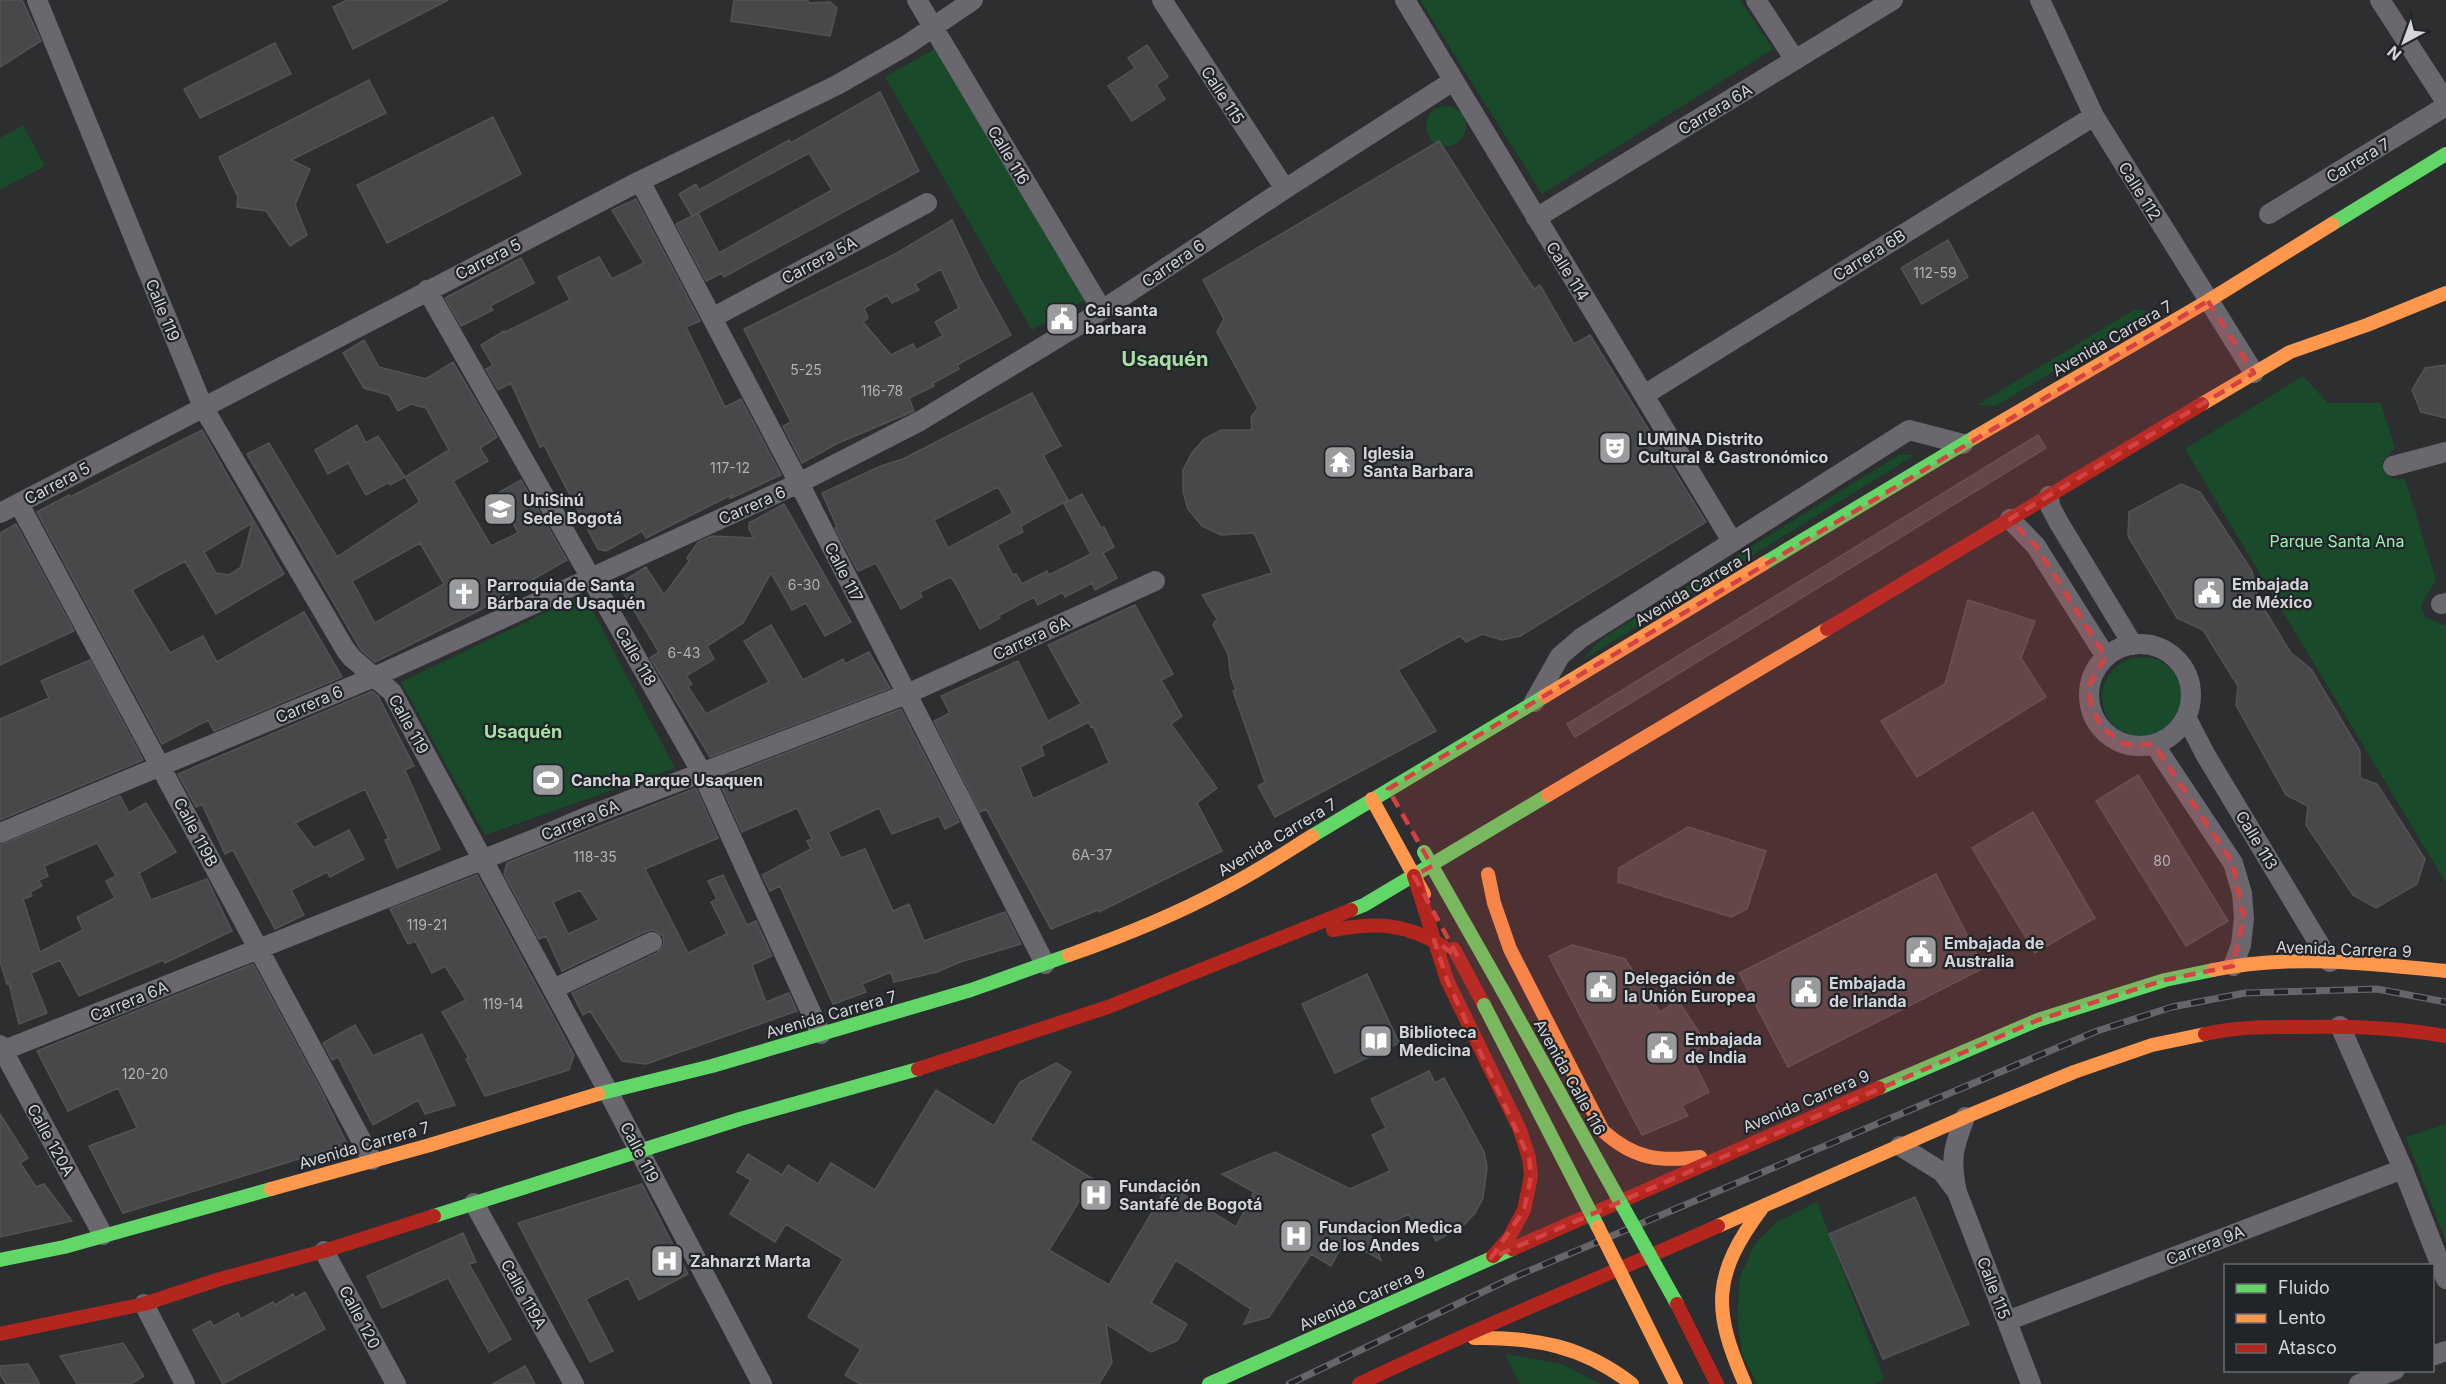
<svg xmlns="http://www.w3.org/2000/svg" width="2446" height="1384" font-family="Inter,sans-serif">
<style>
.green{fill:#194a2a}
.building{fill:#48484a;stroke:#535355;stroke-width:1.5;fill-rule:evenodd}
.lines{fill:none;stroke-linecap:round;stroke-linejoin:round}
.street{stroke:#6a676e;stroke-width:20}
.fast{stroke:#63d668;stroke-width:14}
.slow{stroke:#ff974d;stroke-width:14}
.jam{stroke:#b3261e;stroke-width:14}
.rail-casing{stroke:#67656a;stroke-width:7}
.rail{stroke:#212428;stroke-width:4.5;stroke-dasharray:14;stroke-linecap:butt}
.fast-bridge{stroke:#63d668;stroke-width:14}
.slow-bridge{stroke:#ff974d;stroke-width:14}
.jam-bridge{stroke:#b3261e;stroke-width:14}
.marked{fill:#d64242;fill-opacity:0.2;stroke:#d64242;stroke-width:4.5;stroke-dasharray:12 8;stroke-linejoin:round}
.labels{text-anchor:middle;stroke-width:4.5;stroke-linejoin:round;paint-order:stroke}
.number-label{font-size:14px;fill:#b0b2b4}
.street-label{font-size:16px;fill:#d3d5d8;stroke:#212428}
.poi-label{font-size:16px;font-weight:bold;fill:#d3d5d8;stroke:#212428;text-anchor:start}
.park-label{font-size:16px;fill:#9cefb0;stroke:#212428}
.neighbourhood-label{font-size:18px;font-weight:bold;fill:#a8e0a4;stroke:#212428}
.quarter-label{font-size:20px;font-weight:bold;fill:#a8e0a4;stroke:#212428}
</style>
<rect width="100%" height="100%" fill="#2c2e30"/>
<path class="green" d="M1420 0H1740L1773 49 1542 194Z
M938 47 1085 300 1032 330 885 77Z
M1426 126a20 20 0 1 1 40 0a20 20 0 1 1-40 0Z
M23 125 45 166 0 190V138Z
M2135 309 2151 312 1996 406 1977 405Z
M2303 376 2328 403H2381L2395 448 2382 462 2384 472 2394 479H2405L2436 580 2421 605 2425 617 2446 626V883L2185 449Z
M1899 455H1915L1581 661 1602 639Z
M582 595 589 604 675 768 485 835 401 682Z
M2102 697a40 40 0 1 1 80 0a40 40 0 1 1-80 0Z
M2446 1124V1242L2406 1137Z
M1817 1202 1884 1379 1874 1384H1757L1742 1354 1737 1316 1740 1277 1754 1245 1777 1222Z
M1505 1354 1562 1364 1601 1384H1520Z"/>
<path class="building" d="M0 0H22L41 41 0 67Z
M347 0H448L353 49 333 7Z
M734 0H807L810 3 830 2 837 8 830 36 731 21Z
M275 43 291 74 200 118 184 89Z
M1147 45 1168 77 1156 85 1165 99 1132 121 1108 86 1135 68 1128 58Z
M369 80 386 113 291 160 310 169 295 205 307 235 290 246 266 211 237 207 238 197 219 157Z
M880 92 919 171 740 268 724 277 722 273 706 281 676 224 698 213 719 253 832 190 809 153 692 216 679 194 696 184 699 190 789 140 791 143Z
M493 117 521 174 387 243 357 185Z
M1439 141 1534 289 1540 285 1574 344 1590 335 1706 522 1520 636 1502 640 1482 634 1466 642 1460 636 1398 670 1436 731 1275 817 1258 786 1265 782 1233 691 1236 690 1231 677 1228 654 1213 625 1217 619 1202 595 1272 573 1254 533 1221 535 1202 526 1188 509 1183 492V470L1192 453 1204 439 1221 430H1252L1251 417 1258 408 1217 332 1224 319 1203 280Z
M636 199 700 321 686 327 725 407 741 399 781 475 729 499 733 494 646 538 642 531 606 551 598 549 544 445 540 447 511 383 498 390 486 369 493 365 481 345 504 331 505 332 570 300 558 277 599 257 612 279 644 263 612 210Z
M952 220 980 279 1011 335 957 365 959 369 933 383 934 386 909 398 914 411 838 443 802 463 783 426 791 422 744 329 897 253ZM941 269 959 308 935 322 943 336 916 350 913 344 891 355 863 322 868 318 864 308 887 295 892 303 919 290 915 284Z
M1948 240 1968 277 1922 304 1901 268Z
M521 258 534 283 490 306 493 310 461 326 445 298Z
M364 340 379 367 426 379 453 362 497 437 480 448 488 461 453 481 491 546 518 533 498 493 521 480 567 560 480 610 375 662 361 650 247 454 269 443 337 557 420 502 405 477 449 450 426 408 411 404 398 411 389 395 364 388 343 353ZM420 543 444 584 375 623 352 581Z
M2446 365V418L2421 412 2412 390 2425 368Z
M1032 393 1061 446 1043 455 1068 500 1021 526 1023 532 997 545 1013 575 1016 574 1022 584 1047 571 1049 575 1091 554 1064 504 1082 494 1101 528 1104 527 1114 547 1103 553 1117 578 1095 590 1092 583 1065 597 1063 592 1038 605 1034 597 998 616 1000 618 980 629 954 581 950 577 920 592 922 597 901 609 876 563 858 571 835 528 837 527 822 493 881 466 903 459ZM998 487 1013 513 948 548 934 520Z
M357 425 366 443 378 436 405 477 390 485 389 482 366 495 348 463 328 474 315 450Z
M202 430 284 574 216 614 185 561 132 590 170 653 203 636 217 662 304 612 342 677 214 731 208 720 162 744 37 512 69 495 70 497ZM252 523 241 567 229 575 216 573 204 552Z
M2038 435 2046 448 1575 737 1567 724Z
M2181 484 2200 492 2252 571 2258 599 2291 653 2311 669 2360 751V778L2377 784 2425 859 2417 884 2376 908 2353 895 2306 825 2308 806 2286 795 2236 705 2238 686 2203 630 2177 618 2128 536 2129 512Z
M784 504 851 622 825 636 806 603 792 610 771 573 743 623 707 646 714 659 686 676 692 684 688 687 706 714 769 682 744 641 771 625 803 680 843 659 845 664 869 652 890 688 710 757 650 658 659 652 618 584 646 567 664 595 689 561 687 558 698 542 712 536 754 538 749 529V523Z
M16 524 74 631 0 665V533Z
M1968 600 2035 621 2021 658 2046 697 1917 777 1881 721 1945 684Z
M1135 605 1173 674 1161 680 1182 716 1171 724 1217 788 1197 803 1222 851 1099 912 1098 910 1051 929 986 809 980 812 934 721 950 713 941 696 1018 661 1048 721 1081 704 1048 645ZM1089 722 1091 727 1093 726 1109 763 1033 799 1020 767 1044 755 1041 746Z
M90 660 143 760 0 820V719L49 698 41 681Z
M372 691 378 696 414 766 405 770 440 849 397 868 385 840 389 839 365 789 295 823 314 848 349 830 364 859 330 877 327 872 291 890 304 915 275 929 233 850 225 854 202 804 196 807 178 774Z
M901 709 959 822 945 829 939 816 892 834 879 808 828 832 841 858 865 849 893 911 909 904 924 941 1005 912 1021 944 960 962 937 972 894 982 891 972 862 984 866 992 833 1004 780 886 770 891 762 875 811 849 807 841 812 839 797 808 742 832 718 779Z
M2138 775 2228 921 2186 946 2096 801Z
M696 788 718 838 645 869 688 953 727 934 711 902 717 899 708 881 723 875 747 925 756 921 772 956 752 965 766 1002 789 993 797 1011 646 1064 622 1061 590 1011 583 1015 572 993 657 953 664 944 663 936 654 930 647 931 562 971 546 936 539 939 504 874 507 863ZM580 890 599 920 568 934 553 902Z
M120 796 129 813 146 803 176 852 139 873 151 900 207 879 232 931 165 963 163 960 79 996 60 960 31 973 47 1013 19 1024 9 983 7 984 0 961V845ZM97 843 116 876 106 881 115 898 77 917 83 930 40 952 23 899 32 896 30 892 42 886 39 880 48 876 44 866Z
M2033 812 2095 918 2035 953 1972 848Z
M1688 827 1766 851 1747 909 1731 917 1618 882 1619 868Z
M1936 874 1984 968 1788 1067 1739 973Z
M477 875 574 1055 569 1070 485 1096 466 1059 469 1058 442 1012 466 1000 445 966 432 973 415 941 408 944 390 909Z
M1572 945 1625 959 1660 1012 1678 1000 1705 1042 1691 1057 1709 1092 1682 1106 1688 1116 1642 1135 1549 956Z
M253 964 322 1092 347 1144 123 1213 89 1146 137 1128 118 1088 68 1111 37 1051Z
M1367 974 1399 1043 1335 1073 1302 1004Z
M355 1025 373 1056 422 1034 455 1105 425 1114 418 1100 373 1125 338 1057 332 1060 323 1043Z
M1056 1063 1071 1072 1030 1140 1093 1179 1049 1250 1109 1285 1168 1185 1236 1227 1254 1192 1222 1174 1275 1152 1350 1189 1390 1171 1372 1135 1386 1128 1371 1099 1429 1071 1435 1083 1444 1078 1484 1152 1487 1167 1483 1198 1475 1213 1464 1225 1436 1241 1426 1221 1415 1226 1409 1214 1370 1232 1381 1260 1345 1240 1331 1266 1311 1254 1269 1317 1244 1324 1251 1309 1176 1260 1151 1303 1187 1324 1177 1341 1151 1352 1106 1324 1112 1363 1099 1384H860L845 1375 861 1349 808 1317 843 1259 786 1224 775 1242 730 1214 751 1180 737 1172 748 1154 782 1175 788 1165 818 1184 831 1163 875 1190 936 1090 994 1126 1020 1082Z
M0 1114 28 1158 20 1163 36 1187 44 1184 72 1221 0 1237Z
M642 1184 688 1274 639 1300 628 1278 586 1299 613 1351 590 1362 518 1223Z
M1915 1197 1969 1324 1883 1359 1829 1234Z
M463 1233 476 1262 469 1264 511 1339 489 1352 448 1278 382 1308 367 1276Z
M305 1292 325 1329 223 1384 193 1330 210 1321 214 1326 238 1313 241 1319 273 1302 275 1305 293 1294 295 1298Z
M123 1343 144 1376 131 1384H77L60 1356Z
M28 1364 40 1384H6L0 1374V1366Z
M525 1366 535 1384H493Z"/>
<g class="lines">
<path class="street" d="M37 0 203 407 345 649 352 658 392 692 603 1082 762 1384
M917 0 1102 310
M1162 0 1285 189
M1405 0 1732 541
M1756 0 1795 60
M2040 0 2094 116 2254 373
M2380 0 2446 102
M640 181 799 483 1045 964
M2269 214 2446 106
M1536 218 1893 0
M427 290 702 773 821 1034
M712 318 927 203
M1644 395 2094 116
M2393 466 2446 452
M2049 496 2050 506 2059 523 2133 645
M19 504 372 1160
M0 513 640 181 837 85 907 45 973 0
M2010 519 2036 546 2106 657
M2441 604 2446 603
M2089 695a51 51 0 1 1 102 0a51 51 0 1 1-102 0Z
M1534 702 1560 656 1581 638 1909 430 1963 444
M2186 717 2205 754 2330 962
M2154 744 2233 863 2242 893 2244 918 2241 945 2233 966
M0 833 374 677 799 483 920 421 1087 320 1285 189 1453 81
M553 989 652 942
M2340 1026 2403 1169 2446 1279
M0 1045 103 1235
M2 1051 537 838 591 815 907 694 1155 581
M1965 1117C1953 1149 1950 1158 1957 1192L2031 1384
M1900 1146 1942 1172 1954 1188
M474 1203 574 1384
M324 1251 396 1384
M144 1304 185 1384
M2007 1321 2403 1169
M2432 1356 2446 1351
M2359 1384 2395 1370"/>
<path class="fast" d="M2332 224 2446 154
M1763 564 1975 437
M1312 836 1545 696
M1424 852 1503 991
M1351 910 1364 905 1548 795
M1879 1088 2038 1020 2165 980 2213 970
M598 1094 712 1066 971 990 1069 955
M434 1216 740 1119 918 1069
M0 1260 64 1247 271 1189
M1209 1384 1512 1249"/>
<path class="slow" d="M2202 404 2290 352 2367 325 2446 293
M1975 437 2208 301 2332 224
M1545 696 1763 564
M1548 795 1827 629
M1372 799 1424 894
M1488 874 1494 903 1510 949 1603 1131C1634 1159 1659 1162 1700 1157
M1069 955C1123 936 1175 915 1225 888 1255 873 1283 854 1312 836
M2213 970C2289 954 2369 963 2446 971
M271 1189 430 1145 598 1094
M1718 1226 1965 1117 2074 1072 2152 1045 2205 1034
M1474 1338C1535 1337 1583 1346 1632 1384
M1745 1384C1712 1309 1712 1275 1762 1208"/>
<path class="jam" d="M1827 629 2202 404
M1414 876 1447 980 1520 1130 1529 1158 1531 1176 1524 1210 1509 1238 1493 1256
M1333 930C1377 922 1406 923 1444 947
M1454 949 1484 1005
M2205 1034C2235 1027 2263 1027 2293 1027 2347 1026 2392 1027 2446 1036
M918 1069 1108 1007 1351 910
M1512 1249 1879 1088
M0 1334 144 1304 220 1279 324 1251 434 1216
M1359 1384C1477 1327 1599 1279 1718 1226"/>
<defs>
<path id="rail" d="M1289 1384 1512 1278 2097 1031 2172 1007 2245 993 2377 989 2446 1002"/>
</defs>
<use href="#rail" class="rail-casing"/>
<use href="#rail" class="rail"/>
<path class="fast-bridge" d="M1503 991 1677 1304
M1484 1005 1598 1227"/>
<path class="slow-bridge" d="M1598 1227 1676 1384"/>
<path class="jam-bridge" d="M1677 1304 1717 1384"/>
</g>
<path class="marked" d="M2208 301 2254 373 2010 519 2036 546 2106 657 2090 684V700L2101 727 2125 744H2154L2233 863 2244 918 2233 966 2165 980 2038 1020 1491 1258 1524 1210 1531 1176 1529 1158 1447 980 1434 940 1458 957 1414 876 1432 866 1388 789Z"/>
<defs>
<symbol id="civic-square" viewBox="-11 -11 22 22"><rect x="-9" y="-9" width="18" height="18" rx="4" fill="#999b9d" stroke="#212428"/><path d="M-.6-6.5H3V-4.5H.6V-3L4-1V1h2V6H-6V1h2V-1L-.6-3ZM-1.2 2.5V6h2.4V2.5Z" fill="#fff"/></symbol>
<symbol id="theatre-square" viewBox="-11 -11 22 22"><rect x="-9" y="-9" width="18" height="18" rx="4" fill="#999b9d" stroke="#212428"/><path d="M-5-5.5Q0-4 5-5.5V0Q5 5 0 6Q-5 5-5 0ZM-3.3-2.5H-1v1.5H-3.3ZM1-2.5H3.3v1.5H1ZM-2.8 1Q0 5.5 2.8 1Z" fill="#fff"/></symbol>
<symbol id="temple-square" viewBox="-11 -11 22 22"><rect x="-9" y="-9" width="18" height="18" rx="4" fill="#999b9d" stroke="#212428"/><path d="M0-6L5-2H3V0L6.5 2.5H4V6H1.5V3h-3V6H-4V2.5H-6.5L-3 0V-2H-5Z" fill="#fff"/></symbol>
<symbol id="university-square" viewBox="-11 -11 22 22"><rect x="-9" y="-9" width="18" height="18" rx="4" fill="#999b9d" stroke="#212428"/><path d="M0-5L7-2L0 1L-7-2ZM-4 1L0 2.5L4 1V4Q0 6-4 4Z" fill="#fff"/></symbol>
<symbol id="church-square" viewBox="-11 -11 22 22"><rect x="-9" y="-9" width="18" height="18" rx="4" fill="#999b9d" stroke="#212428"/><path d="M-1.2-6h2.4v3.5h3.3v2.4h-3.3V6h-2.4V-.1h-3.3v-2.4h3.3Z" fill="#fff"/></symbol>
<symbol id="stadium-square" viewBox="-11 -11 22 22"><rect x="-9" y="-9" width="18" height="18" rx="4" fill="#999b9d" stroke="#212428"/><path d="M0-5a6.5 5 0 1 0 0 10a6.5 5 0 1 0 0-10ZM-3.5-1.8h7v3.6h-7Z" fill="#fff"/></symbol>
<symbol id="library-square" viewBox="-11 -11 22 22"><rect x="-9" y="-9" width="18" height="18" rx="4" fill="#999b9d" stroke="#212428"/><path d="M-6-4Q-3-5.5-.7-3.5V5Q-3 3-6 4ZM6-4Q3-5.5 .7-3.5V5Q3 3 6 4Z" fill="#fff"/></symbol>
<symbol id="hospital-square" viewBox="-11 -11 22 22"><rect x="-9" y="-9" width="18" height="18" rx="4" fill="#999b9d" stroke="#212428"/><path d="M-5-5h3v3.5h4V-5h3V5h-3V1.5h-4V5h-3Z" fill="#fff"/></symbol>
</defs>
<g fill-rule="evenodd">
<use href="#civic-square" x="1043" y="300" width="38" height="38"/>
<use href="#theatre-square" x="1596" y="429" width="38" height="38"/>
<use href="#temple-square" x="1321" y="443" width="38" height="38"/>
<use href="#university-square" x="481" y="490" width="38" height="38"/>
<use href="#civic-square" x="2190" y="574" width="38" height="38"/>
<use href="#church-square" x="445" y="575" width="38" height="38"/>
<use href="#stadium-square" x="529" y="761" width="38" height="38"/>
<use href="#civic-square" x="1902" y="933" width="38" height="38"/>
<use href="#civic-square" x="1582" y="968" width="38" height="38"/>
<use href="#civic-square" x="1787" y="973" width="38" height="38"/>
<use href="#library-square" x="1357" y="1022" width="38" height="38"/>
<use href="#civic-square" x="1643" y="1029" width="38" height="38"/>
<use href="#hospital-square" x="1077" y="1176" width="38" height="38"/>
<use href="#hospital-square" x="1277" y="1217" width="38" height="38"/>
<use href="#hospital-square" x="648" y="1242" width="38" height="38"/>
</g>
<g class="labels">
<g class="number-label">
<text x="1935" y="278">112-59</text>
<text x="806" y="375">5-25</text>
<text x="882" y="396">116-78</text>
<text x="730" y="473">117-12</text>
<text x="804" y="590">6-30</text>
<text x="684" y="658">6-43</text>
<text x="1092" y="860">6A-37</text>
<text x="595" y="862">118-35</text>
<text x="2162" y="866">80</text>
<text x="427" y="930">119-21</text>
<text x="503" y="1009">119-14</text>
<text x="145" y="1079">120-20</text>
</g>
<g class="street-label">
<text transform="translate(1223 95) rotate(57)" y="6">Calle 115</text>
<text transform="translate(1715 109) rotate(-31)" y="6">Carrera 6A</text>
<text transform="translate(1009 155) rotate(59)" y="6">Calle 116</text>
<text transform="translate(2358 160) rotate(-31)" y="6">Carrera 7</text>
<text transform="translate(2140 191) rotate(58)" y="6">Calle 112</text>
<text transform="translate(1869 255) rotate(-32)" y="6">Carrera 6B</text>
<text transform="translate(488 259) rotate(-27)" y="6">Carrera 5</text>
<text transform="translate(819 260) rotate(-28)" y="6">Carrera 5A</text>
<text transform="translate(1173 263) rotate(-34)" y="6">Carrera 6</text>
<text transform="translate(1568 271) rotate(58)" y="6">Calle 114</text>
<text transform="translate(163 310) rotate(68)" y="6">Calle 119</text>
<text transform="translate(2112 338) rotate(-30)" y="6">Avenida Carrera 7</text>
<text transform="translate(57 483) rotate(-28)" y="6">Carrera 5</text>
<text transform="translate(752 505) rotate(-24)" y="6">Carrera 6</text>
<text transform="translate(844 572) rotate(63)" y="6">Calle 117</text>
<text transform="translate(1694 587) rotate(-31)" y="6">Avenida Carrera 7</text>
<text transform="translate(1031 638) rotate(-25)" y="6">Carrera 6A</text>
<text transform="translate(636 656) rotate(60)" y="6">Calle 118</text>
<text transform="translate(309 704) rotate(-23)" y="6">Carrera 6</text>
<text transform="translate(409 724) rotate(61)" y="6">Calle 119</text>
<text transform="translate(580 820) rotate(-22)" y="6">Carrera 6A</text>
<text transform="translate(196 832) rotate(62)" y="6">Calle 119B</text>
<text transform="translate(1277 837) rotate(-31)" y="6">Avenida Carrera 7</text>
<text transform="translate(2257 840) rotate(59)" y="6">Calle 113</text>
<text transform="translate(2344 949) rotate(2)" y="6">Avenida Carrera 9</text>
<text transform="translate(129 1001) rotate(-22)" y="6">Carrera 6A</text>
<text transform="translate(831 1014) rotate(-16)" y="6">Avenida Carrera 7</text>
<text transform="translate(1570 1077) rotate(61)" y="6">Avenida Calle 116</text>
<text transform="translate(1806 1101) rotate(-23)" y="6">Avenida Carrera 9</text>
<text transform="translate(51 1140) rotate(61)" y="6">Calle 120A</text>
<text transform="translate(364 1145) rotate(-16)" y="6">Avenida Carrera 7</text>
<text transform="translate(640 1152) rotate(63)" y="6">Calle 119</text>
<text transform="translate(2205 1245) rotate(-21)" y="6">Carrera 9A</text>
<text transform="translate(1994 1288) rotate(69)" y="6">Calle 115</text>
<text transform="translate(524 1294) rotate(61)" y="6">Calle 119A</text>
<text transform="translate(1362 1298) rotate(-24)" y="6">Avenida Carrera 9</text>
<text transform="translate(360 1317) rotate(62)" y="6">Calle 120</text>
</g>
<g class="poi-label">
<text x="1085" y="316">Cai santa<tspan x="1085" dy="18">barbara</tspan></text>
<text x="1638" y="445">LUMINA Distrito<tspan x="1638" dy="18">Cultural &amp; Gastronómico</tspan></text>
<text x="1363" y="459">Iglesia<tspan x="1363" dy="18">Santa Barbara</tspan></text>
<text x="523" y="506">UniSinú<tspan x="523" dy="18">Sede Bogotá</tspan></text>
<text x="2232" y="590">Embajada<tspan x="2232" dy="18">de México</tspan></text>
<text x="487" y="591">Parroquia de Santa<tspan x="487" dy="18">Bárbara de Usaquén</tspan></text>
<text x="571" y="786">Cancha Parque Usaquen</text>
<text x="1944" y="949">Embajada de<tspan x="1944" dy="18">Australia</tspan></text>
<text x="1624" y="984">Delegación de<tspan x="1624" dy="18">la Unión Europea</tspan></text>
<text x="1829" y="989">Embajada<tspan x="1829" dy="18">de Irlanda</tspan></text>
<text x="1399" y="1038">Biblioteca<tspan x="1399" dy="18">Medicina</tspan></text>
<text x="1685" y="1045">Embajada<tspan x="1685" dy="18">de India</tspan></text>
<text x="1119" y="1192">Fundación<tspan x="1119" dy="18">Santafé de Bogotá</tspan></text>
<text x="1319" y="1233">Fundacion Medica<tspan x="1319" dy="18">de los Andes</tspan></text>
<text x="690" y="1267">Zahnarzt Marta</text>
</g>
<g class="park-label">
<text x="2337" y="547">Parque Santa Ana</text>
</g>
<g class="neighbourhood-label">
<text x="523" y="738">Usaquén</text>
</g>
<g class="quarter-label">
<text x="1165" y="366">Usaquén</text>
</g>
</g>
<rect x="2224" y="1264" width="210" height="108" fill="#212428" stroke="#686b6e" stroke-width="1.5"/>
<rect x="2236" y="1284" width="30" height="9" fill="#63d668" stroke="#686b6e" stroke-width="1.5"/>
<text x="2278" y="1294" font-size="18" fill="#d3d5d8">Fluido</text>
<rect x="2236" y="1314" width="30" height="9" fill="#ff974d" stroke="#686b6e" stroke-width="1.5"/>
<text x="2278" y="1324" font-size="18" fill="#d3d5d8">Lento</text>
<rect x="2236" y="1344" width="30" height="9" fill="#b3261e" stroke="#686b6e" stroke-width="1.5"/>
<text x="2278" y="1354" font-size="18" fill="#d3d5d8">Atasco</text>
<g transform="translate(2404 42) rotate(221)" stroke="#212428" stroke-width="4.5" paint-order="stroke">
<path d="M0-4.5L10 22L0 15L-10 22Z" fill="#d3d5d8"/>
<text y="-9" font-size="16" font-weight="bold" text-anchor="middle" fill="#d3d5d8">N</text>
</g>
</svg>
